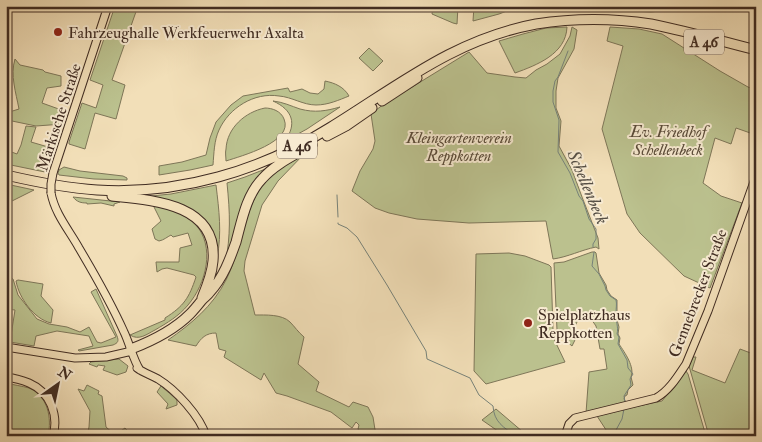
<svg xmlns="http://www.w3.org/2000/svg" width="762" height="442" font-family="'IM FELL Double Pica',serif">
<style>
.green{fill:#bbc18e;stroke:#7e7658}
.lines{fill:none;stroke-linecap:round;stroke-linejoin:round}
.stream{stroke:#778279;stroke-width:1}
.major-casing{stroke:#402c22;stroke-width:9}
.highway-casing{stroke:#402c22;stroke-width:11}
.major{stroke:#f2dfb8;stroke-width:7}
.highway{stroke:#f2dfb8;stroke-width:9}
.major-bridge-casing{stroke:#402c22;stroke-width:9;stroke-linecap:butt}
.major-bridge{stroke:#f2dfb8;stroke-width:7}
.poi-dot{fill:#8f2418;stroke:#f7ead1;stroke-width:2}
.labels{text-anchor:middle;stroke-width:4;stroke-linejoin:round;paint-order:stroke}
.shield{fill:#f7ead1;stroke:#776556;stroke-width:1}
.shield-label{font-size:15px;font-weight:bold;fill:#402c22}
.poi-label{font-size:16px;fill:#402c22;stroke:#f7ead1;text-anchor:start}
.street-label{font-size:16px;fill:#402c22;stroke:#f7ead1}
.park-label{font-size:16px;font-style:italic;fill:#594a38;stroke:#f7ead1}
.water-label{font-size:18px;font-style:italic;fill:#575046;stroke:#f7ead1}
</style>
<rect width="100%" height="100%" fill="#f2dfb8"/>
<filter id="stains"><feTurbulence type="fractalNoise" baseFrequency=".004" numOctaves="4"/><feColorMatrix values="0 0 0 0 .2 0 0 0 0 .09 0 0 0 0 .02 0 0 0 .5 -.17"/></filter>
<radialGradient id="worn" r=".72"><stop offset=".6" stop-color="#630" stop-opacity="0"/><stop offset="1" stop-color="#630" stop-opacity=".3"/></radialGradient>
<path class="green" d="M115 6H138L112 80 125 85 116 119 95 113 85 149 69 144V142L82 103 96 108 103 85 90 80Z
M433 6H458L457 24 453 23 432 14Z
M474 6C481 6 488 10 495 10 501 10 502 8 507 6 511 5 517 6 520 6L499 14 473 21Z
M616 6H646L658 9 659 11 651 12 615 10Z
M567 27C566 54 537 65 515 73L499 41 523 34 546 28Z
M572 27 577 30 574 49 558 78 556 91V108L561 121 559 146 572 170 582 197 598 238 599 249 596 247C581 250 568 257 553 259L546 221 469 223 417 219 389 213 375 208 352 191 360 171 373 149 375 141 371 114 389 100 404 92 469 52 487 73 515 77 526 78 536 70 547 64 560 54 570 36Z
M610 27 639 29 662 34 720 71 748 87 756 90V135L736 128 731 144 715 138 703 183 721 196 742 203 710 288 684 276 640 233 627 214 602 129 623 46 607 41Z
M369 48 383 61 373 71 359 58Z
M15 59 20 65 43 70 45 72 61 76V86L47 88 42 103 67 112 63 124 36 126 12 121 6 123V113L19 109C16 93 10 75 15 59Z
M325 81C335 83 344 87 349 96 339 100 328 105 316 105 303 105 292 97 279 96 254 92 229 108 219 130 214 141 214 153 213 165L190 170 159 175V166L182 162 206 155 210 138 216 122 231 105 243 96 288 88 290 92 302 89 310 93 318 94 324 89Z
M273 101C283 102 291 106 300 109 315 113 326 111 340 107L307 129 285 141C297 124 293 110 273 101Z
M265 108C272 108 281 111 284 119 294 142 241 156 226 161 226 157 225 153 226 149 227 128 245 112 265 108Z
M26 126 36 127 31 142 55 149 47 169 45 172 6 164V150L17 154 21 145Z
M305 153 278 181 262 205 245 261 244 271 255 315C265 315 282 314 290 322 295 327 298 332 304 337L298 364 319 382 316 391 349 407 353 402 368 407 373 417 376 436H361L358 429 359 425 356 422 352 428 331 412 287 396 276 393 264 373 261 380 224 357 226 351 219 349 216 333C206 333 201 338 196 346L168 340C191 324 213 306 226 280 244 245 245 189 281 165 288 161 297 157 305 153Z
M273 166 258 180 225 265C231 235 230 213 227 183L245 177Z
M64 167 80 171 123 176 127 178V180L94 179 59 175 58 173 59 170Z
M6 184 34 190 6 204Z
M216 185C219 210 222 233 217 258L215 261 203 221 141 197 171 194Z
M73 197 120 202 114 204V206L101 203 87 204V203C81 203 77 202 73 197Z
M153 205C167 208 184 213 195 224 216 246 206 284 188 305 179 316 167 323 155 330 147 334 139 341 130 335L165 320V318C184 306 189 298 196 277L194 275 167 268 162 269 157 272 156 262H179L180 248 192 245 188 233 173 237 171 235C167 237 164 240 159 241L155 239 152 229 161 221Z
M592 252H595L596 253 599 273 606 285 607 290 611 296 617 300V320L619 327 618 334 620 338 619 344C625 353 635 367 631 377L633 385 628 390 627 395 625 396 624 399 626 402 586 413 589 372 607 369 604 349H600L596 326 589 316 581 314 573 330 577 335 576 338 572 346 559 335 557 330 554 263 564 262Z
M509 253 525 256 549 265 551 267 553 330 556 338 554 339 565 362 486 384 474 371 476 254Z
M6 275 13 279 18 295 37 319 49 324 67 327 80 332 89 327 97 342 101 343 116 337 91 292 96 289 117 336C119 341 118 343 113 345L79 351 78 350 93 346 89 336 57 331 36 336 34 346 10 342 15 310 6 309Z
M18 280 43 284 41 296 53 310 51 323C34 319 19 298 16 281Z
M740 349 756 355V436H709L689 366 693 357H696L692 370 725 383Z
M119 359 128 366 126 372 117 375 103 370 105 366 98 365 97 367 89 364 91 362Z
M686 371 688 374 706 436H610L597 416 629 408 662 401Z
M6 383C14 385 22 386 29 388 48 396 52 418 48 436H6Z
M87 385 99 391 98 394 102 396 106 427 115 435 125 428 129 432 127 436H87L89 427 90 411 78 389 84 391Z
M161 386 176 399 177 401V405L166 409 168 404 157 392Z
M496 409 523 432 527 436H505L482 420Z"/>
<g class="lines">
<path class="stream" d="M568 51 558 77 555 81 553 91V102L559 120 558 152 570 173 579 196 583 201 589 219 596 229V239L593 244V247
M337 195 338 217
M338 223V224L347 228 357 237 387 285 426 351 427 359 470 378 479 395 493 406C494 422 503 427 516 436
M594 252 592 266 599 274 605 286 606 290 610 296 616 300C617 304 616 308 616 313 615 320 619 327 617 334L619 337 618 344 627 360 628 368 633 374 630 379 631 385 624 396 625 402
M618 436 616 430 622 419 624 409"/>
<defs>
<path id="major" d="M53 173 108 6
M51 193C55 214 69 230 79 248 95 275 111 303 124 332 129 342 134 362 140 370
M6 347 75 358 106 357 132 351
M137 368C144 373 151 375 158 379 176 390 200 416 206 436
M6 377C14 378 22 380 29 383 50 392 59 415 53 436
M565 436 569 424 575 418 656 398C669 391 678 376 686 364L708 311 756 176"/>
<path id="highway" d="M382 101 417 78
M327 136 346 126 372 108
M6 175C36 182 66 188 97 190 179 195 261 171 331 127 399 85 455 39 536 24 574 18 613 18 651 24 686 31 721 41 756 50
M112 196C153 200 218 204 213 261 212 274 207 286 202 298
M131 349C152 341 174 330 190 314 194 310 198 305 202 300 205 297 208 295 210 292 223 278 230 259 236 242 242 220 246 196 262 179 275 164 295 155 312 145"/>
</defs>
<use href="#major" class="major-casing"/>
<use href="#highway" class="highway-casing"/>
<use href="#major" class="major"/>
<use href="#highway" class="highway"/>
<defs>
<path id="major-bridge" d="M51 193V184L53 173"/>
</defs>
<use href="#major-bridge" class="major-bridge-casing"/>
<use href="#major-bridge" class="major-bridge"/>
</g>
<g class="poi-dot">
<circle cx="58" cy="32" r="5"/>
<circle cx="528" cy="323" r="5"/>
</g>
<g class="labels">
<g class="shield">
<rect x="684" y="29.5" width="40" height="25" rx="4"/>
<rect x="277" y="133.5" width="40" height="25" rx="4"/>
</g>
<g class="shield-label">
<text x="704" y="47">A 46</text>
<text x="297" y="151">A 46</text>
</g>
<g class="poi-label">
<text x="68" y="38">Fahrzeughalle Werkfeuerwehr Axalta</text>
<text x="538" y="320">Spielplatzhaus<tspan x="538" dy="18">Reppkotten</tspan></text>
</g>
<g class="street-label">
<text transform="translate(58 117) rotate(-72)" y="6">Märkische Straße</text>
<text transform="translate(697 293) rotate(-69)" y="6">Gennebrecker Straße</text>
</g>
<g class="park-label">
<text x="668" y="137">Ev. Friedhof<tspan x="668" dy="18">Schellenbeck</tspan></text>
<text x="459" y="143">Kleingartenverein<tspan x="459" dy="18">Reppkotten</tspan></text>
</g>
<g class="water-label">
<text transform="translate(588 187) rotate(67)" y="6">Schellenbeck</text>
</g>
</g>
<rect width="762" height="442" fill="none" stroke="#f2dfb8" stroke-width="25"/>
<rect x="8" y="8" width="747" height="427" fill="none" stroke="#402c22" stroke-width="2.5"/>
<rect x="12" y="12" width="737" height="417" fill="none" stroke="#402c22"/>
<g transform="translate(58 384) rotate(33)" stroke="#f7ead1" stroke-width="4" paint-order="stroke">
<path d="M0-4L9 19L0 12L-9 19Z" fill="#402c22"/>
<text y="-8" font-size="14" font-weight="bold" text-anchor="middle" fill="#402c22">N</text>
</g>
<rect width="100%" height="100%" filter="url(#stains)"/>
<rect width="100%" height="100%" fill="url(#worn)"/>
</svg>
